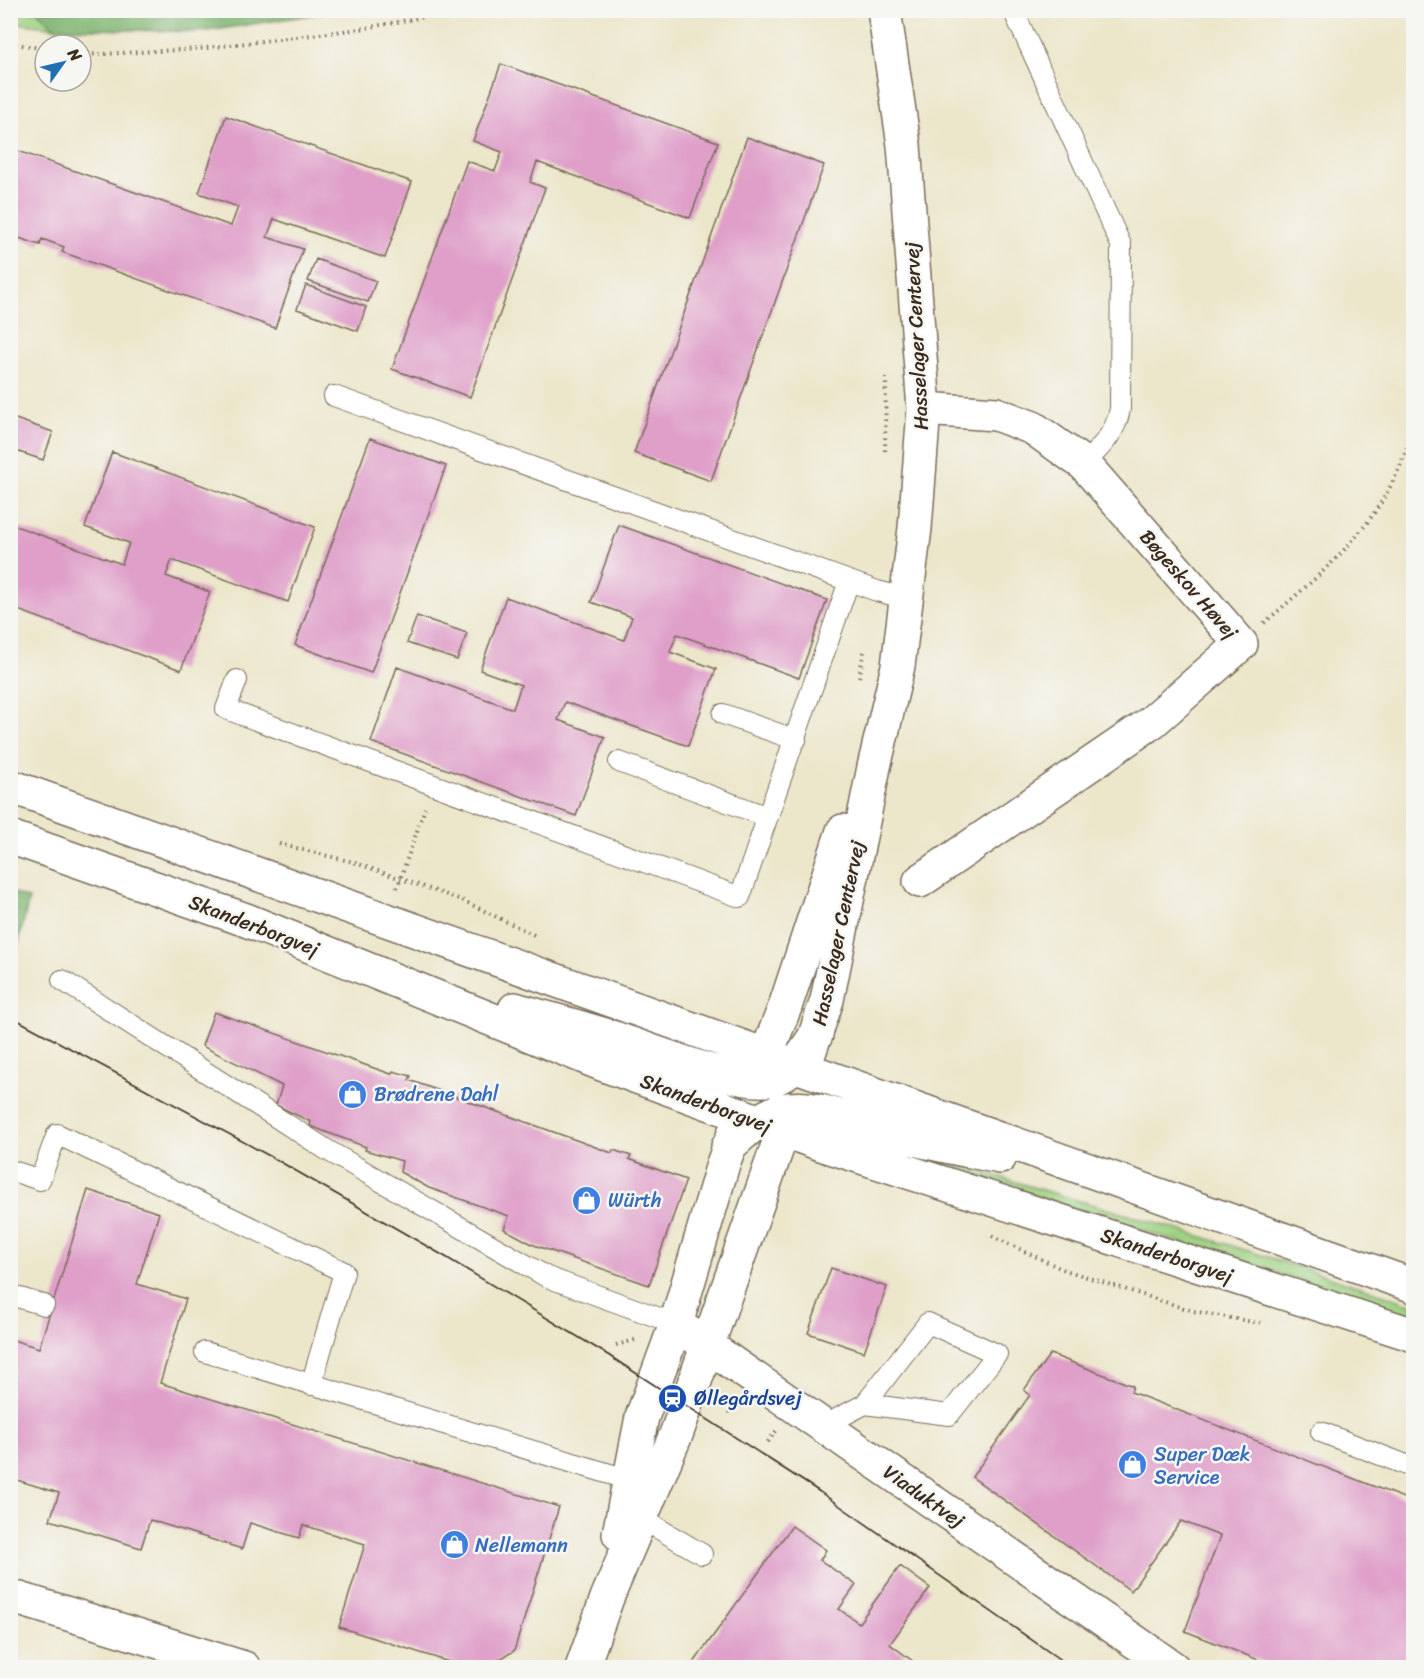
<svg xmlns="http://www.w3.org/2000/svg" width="1424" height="1678" font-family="Sriracha,sans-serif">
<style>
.green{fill:#9ed182;stroke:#6c7e50;stroke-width:1.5}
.forest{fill:#7eb370;stroke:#5c6e47;stroke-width:1.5}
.building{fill:#df9fc9}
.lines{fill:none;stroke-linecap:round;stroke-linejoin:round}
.lane-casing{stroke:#796c5a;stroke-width:22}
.street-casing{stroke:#796c5a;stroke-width:36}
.secondary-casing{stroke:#796c5a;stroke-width:36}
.path{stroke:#796c5a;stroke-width:4;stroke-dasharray:1.5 4.5;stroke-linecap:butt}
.lane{stroke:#fff;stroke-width:20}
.street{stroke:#fff;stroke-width:33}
.secondary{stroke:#fff;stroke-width:33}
.tram{stroke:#3b2a1e;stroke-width:1.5}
.labels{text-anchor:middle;stroke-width:5;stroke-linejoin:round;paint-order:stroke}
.street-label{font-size:20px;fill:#3b2a1e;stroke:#f6f6f2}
.shop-label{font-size:20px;fill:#366cbe;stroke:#f6f6f2;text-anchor:start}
.transit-label{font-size:20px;fill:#164399;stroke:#f6f6f2;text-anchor:start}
</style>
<rect width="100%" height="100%" fill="#f6f6f2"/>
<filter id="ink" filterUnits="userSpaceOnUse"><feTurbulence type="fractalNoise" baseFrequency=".0167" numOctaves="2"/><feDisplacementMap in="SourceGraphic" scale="12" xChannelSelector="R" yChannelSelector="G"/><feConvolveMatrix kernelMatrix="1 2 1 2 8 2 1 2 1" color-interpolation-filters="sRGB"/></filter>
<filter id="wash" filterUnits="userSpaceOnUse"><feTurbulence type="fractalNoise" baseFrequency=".008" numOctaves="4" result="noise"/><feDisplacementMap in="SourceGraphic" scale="24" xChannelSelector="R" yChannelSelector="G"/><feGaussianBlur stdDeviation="1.35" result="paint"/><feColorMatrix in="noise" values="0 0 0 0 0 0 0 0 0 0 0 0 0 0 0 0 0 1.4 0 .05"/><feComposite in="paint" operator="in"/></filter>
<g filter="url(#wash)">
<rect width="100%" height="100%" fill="#ece6ca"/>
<path class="green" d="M11 11H37L55 28 11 22Z
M880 1141C1058 1197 1238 1243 1413 1305V1317L878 1146Z"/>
<path class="forest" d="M37 11H337L201 32 55 28Z
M11 892 29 899 11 974 10 892Z"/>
<g id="blocks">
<path class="building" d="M501 64 718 142 690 218 537 162 530 182 545 188 470 397 392 369 467 161 495 171 502 152 473 141Z
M226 116 412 182 385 258 274 219 267 237 303 249 275 328 62 252 64 247 42 239 40 245 10 235V148L231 226 238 207 199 193Z
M747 137 824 165 711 481 634 453Z
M316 259 376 281 368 302 308 281Z
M306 285 366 307 358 331 297 309Z
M10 417 53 432 43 460 10 449Z
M370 438 446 466 371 673 295 645Z
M112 452 315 527 288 602 172 560 166 576 210 592 181 670 10 607V524L122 564 129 543 85 527Z
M619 525 827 600 799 678 677 634 670 652 716 669 688 746 565 702 558 720 605 737 576 816 371 742 397 667 513 709 521 685 480 670 506 597 624 640 632 617 591 602Z
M417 616 467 633 457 660 407 643Z
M214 1012 391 1074 393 1071 411 1076 409 1080 612 1153 613 1150 631 1156 629 1159 686 1180 649 1285 534 1245 504 1229 509 1216 429 1188 400 1172 402 1161 365 1150 366 1147 310 1126 311 1122 276 1105 282 1086 202 1046Z
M88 1190 159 1213 137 1284 186 1299 160 1383 559 1507 514 1651 484 1668H468L339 1627 365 1544 303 1525 299 1538 250 1523 242 1549 150 1520 141 1548 50 1520 59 1493 10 1478V1339L39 1348Z
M831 1268 887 1287 864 1352 808 1333Z
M1050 1354 1133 1386 1131 1392 1414 1502V1668H1279L1185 1631 1220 1536 1181 1521 1131 1591 972 1477 1030 1395 1024 1390Z
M792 1526 826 1550 820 1560 856 1585 839 1609 859 1623 900 1566 930 1588 890 1644 922 1668H697L693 1664Z"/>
</g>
</g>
<g filter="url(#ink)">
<use href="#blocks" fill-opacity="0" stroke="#796c5a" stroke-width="1.5"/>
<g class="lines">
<defs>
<path id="lane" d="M1013 10 1121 245 1120 409C1116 433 1101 447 1084 464
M334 396 877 591 908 599
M237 680 226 709 740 897 849 581
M723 714 796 740
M619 762 768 817
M62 980 327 1150 547 1277 676 1324
M10 1170 40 1180 57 1134 344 1272 311 1385
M10 1295 44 1305
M205 1352 640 1483
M823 1426 865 1404 928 1323 997 1354 949 1415 865 1404
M1321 1432 1414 1468
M632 1513 702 1554"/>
<path id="street" d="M920 881 1152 722 1241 644 1084 464 1033 428 996 414 924 409
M766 1055 785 1007 843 831
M806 1062 827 1000 874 767 898 666 915 528 924 409 904 145 884 10
M676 1324 1173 1668
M619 1534 642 1417 676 1324 723 1164 739 1120
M10 1596 244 1668
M582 1668 607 1598 677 1432 783 1131"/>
<path id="secondary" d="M10 786 1414 1286
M10 837 246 920 599 1063 818 1143 1414 1335
M515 1009C546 1018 577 1026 608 1036 642 1046 746 1091 776 1078 794 1071 805 1051 816 1035
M728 1147C746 1131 764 1112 789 1109 821 1105 853 1123 883 1131 921 1142 961 1149 1000 1157"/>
</defs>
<use href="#lane" class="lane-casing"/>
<use href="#street" class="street-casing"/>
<use href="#secondary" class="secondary-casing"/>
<path class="path" d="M10 43 45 49
M81 55 198 49 360 29 460 10
M885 451 886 378
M1264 623C1334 563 1389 519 1414 425
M859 677 864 652
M279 844 353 862 464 901 534 935
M397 888 425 808
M992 1236 1062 1269 1193 1311 1264 1324
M616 1345 635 1340
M726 1400 730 1416
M768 1442 776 1431"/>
<use href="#lane" class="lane"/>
<use href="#street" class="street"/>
<use href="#secondary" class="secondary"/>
<path class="tram" d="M10 1016 277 1160 444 1256 608 1355 820 1492 1072 1668"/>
</g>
</g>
<defs>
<symbol id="shop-disc" viewBox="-11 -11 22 22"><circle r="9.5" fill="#3f7fe0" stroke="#f6f6f2"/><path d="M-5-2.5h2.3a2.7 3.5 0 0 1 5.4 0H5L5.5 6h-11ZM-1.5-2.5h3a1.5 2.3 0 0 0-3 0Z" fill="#fff"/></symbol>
<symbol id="station-disc" viewBox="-11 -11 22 22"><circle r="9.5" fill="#1a4fb4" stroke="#f6f6f2"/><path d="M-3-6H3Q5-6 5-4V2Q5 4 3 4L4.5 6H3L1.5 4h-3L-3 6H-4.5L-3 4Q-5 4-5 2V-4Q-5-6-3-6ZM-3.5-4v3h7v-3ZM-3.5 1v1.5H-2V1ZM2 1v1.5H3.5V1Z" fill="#fff"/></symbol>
</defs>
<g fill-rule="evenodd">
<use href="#shop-disc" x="336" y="1078" width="33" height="33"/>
<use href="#shop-disc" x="570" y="1184" width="33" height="33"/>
<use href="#station-disc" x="656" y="1382" width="33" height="33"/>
<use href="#shop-disc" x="1116" y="1448" width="33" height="33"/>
<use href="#shop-disc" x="438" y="1528" width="33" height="33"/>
</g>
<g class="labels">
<g class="street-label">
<text transform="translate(916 336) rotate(-93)" y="7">Hasselager Centervej</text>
<text transform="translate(1189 584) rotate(49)" y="7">Bøgeskov Høvej</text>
<text transform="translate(254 925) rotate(21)" y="7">Skanderborgvej</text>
<text transform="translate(838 933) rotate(-78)" y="7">Hasselager Centervej</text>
<text transform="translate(706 1103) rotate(20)" y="7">Skanderborgvej</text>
<text transform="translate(1167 1255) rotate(18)" y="7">Skanderborgvej</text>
<text transform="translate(924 1496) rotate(35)" y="7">Viaduktvej</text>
</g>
<g class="shop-label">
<text x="374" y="1101">Brødrene Dahl</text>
<text x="608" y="1207">Würth</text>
<text x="1154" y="1461">Super Dæk<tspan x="1154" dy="23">Service</tspan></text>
<text x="475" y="1552">Nellemann</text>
</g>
<g class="transit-label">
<text x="694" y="1405">Øllegårdsvej</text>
</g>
</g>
<rect width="1424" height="1678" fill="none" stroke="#f6f6f2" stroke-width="36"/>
<g transform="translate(63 63) rotate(56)"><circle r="28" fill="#f6f6f2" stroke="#aba49d" stroke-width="1.5"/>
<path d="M0-4.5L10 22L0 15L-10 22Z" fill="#1f6fb2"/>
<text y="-9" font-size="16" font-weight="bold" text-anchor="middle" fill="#3b2a1e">N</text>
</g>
</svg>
